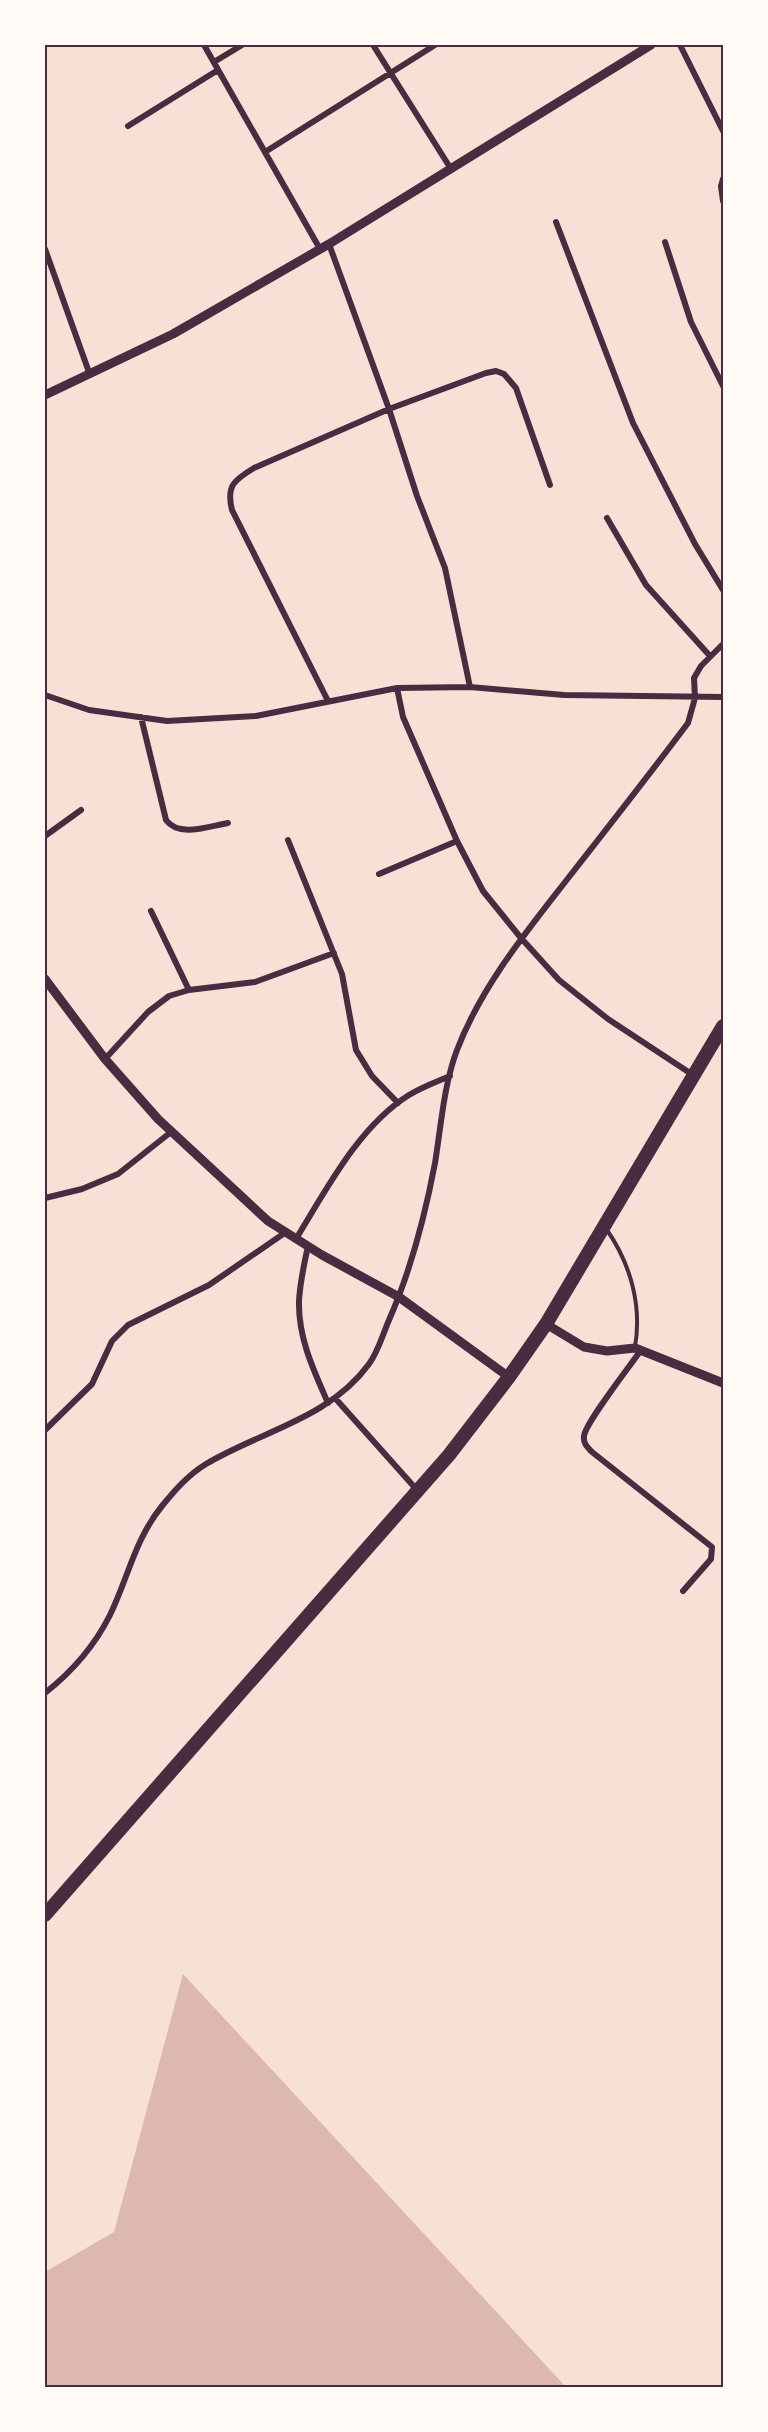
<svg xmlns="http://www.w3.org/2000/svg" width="768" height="2432" font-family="Figtree,sans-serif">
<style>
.water{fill:#dcb8b0}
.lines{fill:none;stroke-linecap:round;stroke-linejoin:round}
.service{stroke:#4a2c40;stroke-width:4}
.minor{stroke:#4a2c40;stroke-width:6}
.tertiary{stroke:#4a2c40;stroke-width:9}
.trunk{stroke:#4a2c40;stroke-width:14}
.neatline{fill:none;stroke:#4a2c40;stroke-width:2}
</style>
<rect width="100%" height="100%" fill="#f7e1d7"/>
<path class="water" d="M183 1974 566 2387H45V2272L114 2232Z"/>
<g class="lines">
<path class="service" d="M607 1230C631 1265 642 1306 635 1347"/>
<path class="minor" d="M204 45 320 249
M373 45 451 169
M680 45 723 131
M214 62 242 45
M128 126 218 70
M265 152 435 45
M723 179 721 186 723 201
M556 222 633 423 695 544 723 590
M665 242 691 322 723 386
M329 244 389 409 417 496 445 568 470 687
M45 249 90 375
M607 518 646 585 710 656
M397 688 403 717 457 841 483 891 521 938 559 980 608 1019 693 1075
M45 695 89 710 167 721 256 716 397 688 470 687 564 695 723 697
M328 701 232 510C226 486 234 480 254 468L389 409 486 373 496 371 504 374 516 388 550 485
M141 717 166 820C179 838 209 826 228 823
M45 836 81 810
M288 840 342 974 356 1050 372 1076 398 1103
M379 874 457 841
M151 911 189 990
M105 1059 148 1012 169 996 189 990 255 982 334 953
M45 1198 82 1189 118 1174 171 1132
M296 1239C326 1190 359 1126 409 1095 422 1087 436 1082 450 1076
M308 1246C304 1264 300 1283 299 1301 298 1338 314 1371 328 1403
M641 1350C630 1366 586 1422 584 1436 583 1443 587 1447 592 1452L712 1547 711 1559 683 1591
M335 1398 417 1490
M45 1430 92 1384 112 1341 128 1325 209 1285 286 1232
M45 1693C73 1671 94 1647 110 1615 128 1578 135 1539 162 1506 175 1490 188 1475 206 1464 261 1431 329 1419 369 1364 378 1352 383 1334 389 1320 411 1270 425 1216 435 1163 441 1126 444 1084 457 1050 482 985 527 931 569 877 609 826 649 775 688 723L695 698 694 678 701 666 723 644"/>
<path class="tertiary" d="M45 395 173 334 329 244 651 45
M45 979 105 1059 158 1119 268 1221 322 1255 399 1297 509 1377
M546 1324 584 1347 607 1351 635 1348 723 1383"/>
<path class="trunk" d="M45 1915 449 1455 509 1377 546 1324 723 1026"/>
</g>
<rect width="768" height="2432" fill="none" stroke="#fffaf5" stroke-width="93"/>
<rect x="46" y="46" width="676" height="2340" class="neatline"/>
</svg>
